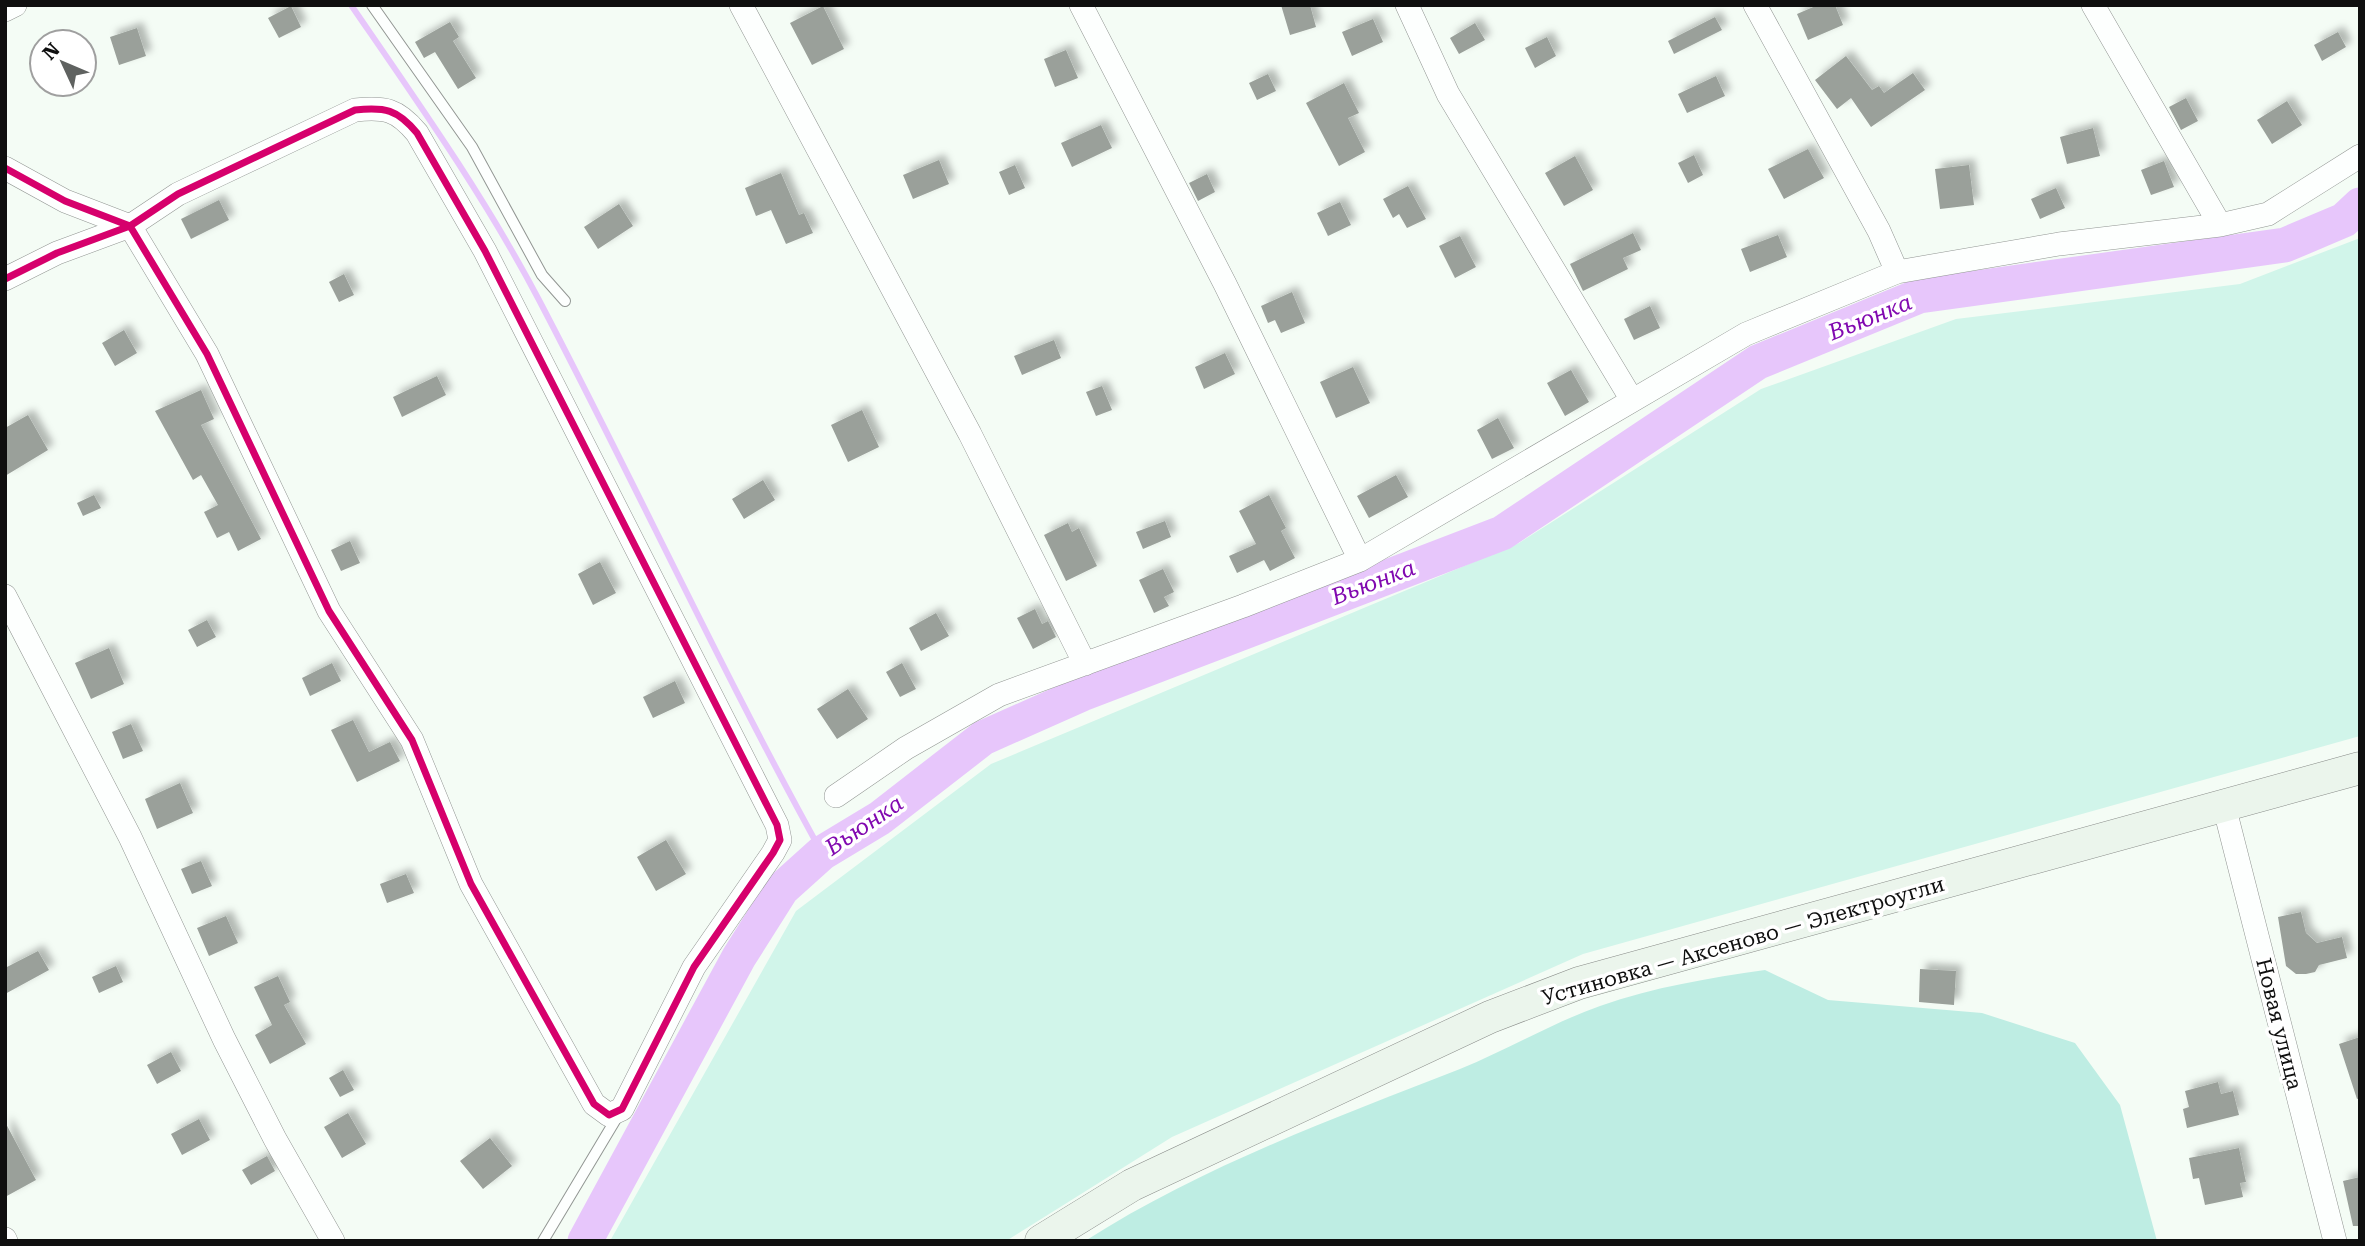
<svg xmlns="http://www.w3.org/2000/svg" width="2365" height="1246" font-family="'Roboto Serif',serif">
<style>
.green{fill:#d1f5ea}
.forest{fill:#beede3}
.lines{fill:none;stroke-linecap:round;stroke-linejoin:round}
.stream{stroke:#e7c6fb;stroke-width:6}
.river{stroke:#e7c6fb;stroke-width:35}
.building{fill:#9aa09a;filter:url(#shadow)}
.service-casing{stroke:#929693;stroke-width:12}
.minor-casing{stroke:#929693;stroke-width:24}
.secondary-casing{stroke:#898c89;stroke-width:33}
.service{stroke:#fdfffe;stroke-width:10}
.minor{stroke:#fdfffe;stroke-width:23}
.secondary{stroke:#ebf5ec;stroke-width:32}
.cycleway-casing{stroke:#fff;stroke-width:11}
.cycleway{stroke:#d6006c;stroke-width:7}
.labels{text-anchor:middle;stroke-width:7;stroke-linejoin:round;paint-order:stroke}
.street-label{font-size:21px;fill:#0f0f0f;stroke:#fff}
.water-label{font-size:23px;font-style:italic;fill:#8109b0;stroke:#fff}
</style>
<defs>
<filter id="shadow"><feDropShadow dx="6" dy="-6" stdDeviation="3.5" flood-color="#0004"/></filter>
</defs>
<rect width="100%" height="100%" fill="#f4fcf5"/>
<path class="green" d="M2360 238V736L1583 954 1172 1137 1006 1241H610L796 911 991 764 1519 543 1761 389 1956 319 2240 284Z"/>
<path class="forest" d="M1765 970 1828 1000 1982 1013 2075 1043 2120 1105 2157 1241H1085C1201 1167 1332 1119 1460 1069 1507 1050 1552 1023 1600 1006 1654 987 1709 978 1765 970Z"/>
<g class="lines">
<path class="stream" d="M351 5C417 101 485 197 539 300 635 483 722 672 822 853"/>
<path class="river" d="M585 1241 739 957 782 889 822 853 880 818 983 738 1082 694 1502 533 1758 362 1919 296 2285 245 2344 220 2360 205"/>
</g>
<path class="building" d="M1281 5H1310L1316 27 1290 35Z
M1818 5H1835L1843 25 1808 40 1797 14Z
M291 6 301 27 279 38 268 18Z
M823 6 844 49 812 65 790 23Z
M1715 17 1722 30 1674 54 1668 41Z
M1373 19 1383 42 1352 56 1342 32Z
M450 22 459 37 453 41 476 78 458 89 435 52 424 58 415 42Z
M1475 23 1485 40 1459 54 1450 38Z
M137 28 146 56 119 65 110 37Z
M2338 32 2346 47 2322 61 2314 45Z
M1547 37 1556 56 1535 68 1525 48Z
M1066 50 1078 78 1055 87 1044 59Z
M1846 56 1872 90 1879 86 1884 93 1913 73 1925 90 1871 127 1851 98 1837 109 1815 80Z
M1268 74 1276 91 1257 100 1249 83Z
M1716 76 1725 96 1687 113 1678 94Z
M1344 83 1359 113 1348 118 1365 152 1339 166 1306 103Z
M2186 98 2198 121 2181 130 2169 107Z
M2287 101 2302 125 2272 144 2257 120Z
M1101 125 1112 148 1072 167 1061 143Z
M2093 128 2100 156 2067 164 2060 137Z
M1808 149 1824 178 1784 199 1768 169Z
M1694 155 1703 175 1688 183 1678 163Z
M1575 156 1593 190 1564 206 1545 173Z
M939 160 949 184 913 199 903 175Z
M2164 161 2174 187 2151 195 2141 170Z
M1015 165 1025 188 1009 195 999 172Z
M1969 165 1974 205 1940 209 1935 169Z
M781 173 799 215 804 213 813 233 786 244 771 210 756 216 745 188Z
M1207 174 1215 192 1198 201 1189 183Z
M1408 186 1426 219 1407 228 1399 214 1393 218 1383 199Z
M2056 188 2065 208 2040 219 2031 199Z
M219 200 229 220 191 239 181 219Z
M1340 202 1351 225 1328 236 1317 213Z
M619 204 633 226 598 249 584 227Z
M1633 233 1641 250 1623 258 1628 269 1583 291 1570 264Z
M1778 235 1787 257 1750 272 1741 249Z
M1460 236 1476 267 1455 278 1439 246Z
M344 274 354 295 339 302 329 282Z
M1292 292 1305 323 1281 333 1275 320 1268 323 1261 306Z
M1650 306 1660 328 1634 340 1624 319Z
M124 330 137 353 115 366 102 343Z
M1054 340 1061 358 1022 375 1014 356Z
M1225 353 1235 374 1204 389 1195 367Z
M1353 367 1370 403 1336 418 1320 382Z
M1571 370 1589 402 1565 416 1547 383Z
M437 376 446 395 402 417 393 397Z
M1102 386 1112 410 1096 416 1086 392Z
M201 390 214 419 201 425 261 539 238 551 229 532 217 538 204 512 218 505 201 475 193 480 155 411Z
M862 410 879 447 848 462 831 425Z
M28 415 48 450 5 476V428Z
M1498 418 1514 448 1492 459 1477 430Z
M1396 475 1408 497 1369 518 1357 496Z
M763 480 775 500 744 519 732 499Z
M94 495 101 508 83 516 77 503Z
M1269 495 1286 528 1281 531 1295 558 1270 571 1264 560 1237 573 1229 556 1256 544 1239 511Z
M1165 521 1171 537 1143 549 1136 532Z
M1068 523 1072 532 1079 528 1097 566 1066 581 1044 535Z
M350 541 360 563 341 571 331 550Z
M600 562 616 593 593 605 578 574Z
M1163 569 1174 592 1164 597 1169 606 1154 613 1139 580Z
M1035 609 1042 624 1048 621 1056 637 1033 649 1017 618Z
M936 613 949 636 921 651 909 628Z
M207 620 216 637 197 647 188 630Z
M109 648 124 684 91 699 75 663Z
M332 663 341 681 310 696 302 678Z
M902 663 916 689 900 697 886 672Z
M675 681 685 703 653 718 643 697Z
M848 689 868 719 837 739 817 709Z
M353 720 369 752 390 742 400 761 357 782 331 730Z
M131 724 143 751 123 759 112 732Z
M180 783 193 813 157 829 145 799Z
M666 840 686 874 656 891 637 857Z
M201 861 212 886 192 894 181 869Z
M406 874 414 893 387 903 380 884Z
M2301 912 2306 933 2317 943 2342 937 2347 958 2319 965 2315 972 2306 974H2296L2286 966 2278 917Z
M226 916 238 943 209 956 197 928Z
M38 951 49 970 5 994V968Z
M116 966 123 982 99 993 92 977Z
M1920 969 1956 971 1954 1005 1919 1002Z
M278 976 290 1002 284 1005 306 1044 270 1064 255 1035 272 1025 254 987Z
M2360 1037V1098L2357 1099 2339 1044Z
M171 1052 181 1071 157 1084 147 1065Z
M343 1070 354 1090 340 1097 329 1078Z
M2218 1082 2221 1094 2233 1091 2239 1115 2187 1128 2183 1109 2189 1107 2185 1091Z
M348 1113 366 1144 342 1158 324 1127Z
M199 1119 210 1140 182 1155 171 1134Z
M5 1122 36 1180 5 1197Z
M490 1138 512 1166 483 1189 460 1161Z
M2239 1148 2246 1182 2240 1183 2243 1197 2205 1205 2199 1178 2193 1179 2189 1158Z
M267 1156 275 1171 251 1185 242 1170Z
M2360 1177V1226H2353L2343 1181Z"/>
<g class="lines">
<defs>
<path id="service" d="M372 5 472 147 542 275 565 301
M543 1241 619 1114"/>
<path id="minor" d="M741 5 970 434 1085 664
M1081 5 1225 284 1360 560
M1407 5 1448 94 1632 400
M1755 5 1879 231 1897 272
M2093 5 2220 225
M5 10 15 5
M5 168 65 201 130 226 207 354 329 611 412 740 471 884 594 1104 609 1115 622 1109 694 967 773 853 780 840 777 825 485 251 417 133C397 109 385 107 355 110L178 194 130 226 57 253 5 279
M5 596 130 837 224 1039 275 1139 333 1241
M836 796 906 748 999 695 1243 606 1360 560 1746 334 1897 272 2059 244 2220 225 2268 214 2360 156
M2224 806 2335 1241
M5 1239 6 1241"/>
<path id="secondary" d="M1041 1241 1132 1185 1490 1017 1579 983 2360 768"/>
</defs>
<use href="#service" class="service-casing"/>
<use href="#minor" class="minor-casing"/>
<use href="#secondary" class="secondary-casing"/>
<use href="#service" class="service"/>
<use href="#minor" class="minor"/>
<use href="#secondary" class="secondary"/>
<defs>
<path id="cycleway" d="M5 168 65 201 130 226 207 354 329 611 412 740 471 884 594 1104 609 1115 622 1109 694 967 773 853 780 840 777 825 485 251 417 133C397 109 385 107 355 110L178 194 130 226 57 253 5 279"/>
</defs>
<use href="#cycleway" class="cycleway-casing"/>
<use href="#cycleway" class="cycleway"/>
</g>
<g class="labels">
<g class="street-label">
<text transform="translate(1743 941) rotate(-16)" y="7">Устиновка — Аксеново — Электроугли</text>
<text transform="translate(2279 1024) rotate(76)" y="7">Новая улица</text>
</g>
<g class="water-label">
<text transform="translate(1870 317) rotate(-22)" y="8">Вьюнка</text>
<text transform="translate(1373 582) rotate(-21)" y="8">Вьюнка</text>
<text transform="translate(864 825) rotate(-34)" y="8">Вьюнка</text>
</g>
</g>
<rect width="2365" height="1246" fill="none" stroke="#0f0f0f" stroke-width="14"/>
<g transform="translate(63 63) rotate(314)"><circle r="33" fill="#ffffff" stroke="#9f9f9f" stroke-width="2"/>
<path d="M0-5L12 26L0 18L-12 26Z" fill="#5f6260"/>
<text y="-10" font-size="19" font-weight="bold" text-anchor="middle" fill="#0f0f0f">N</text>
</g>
</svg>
